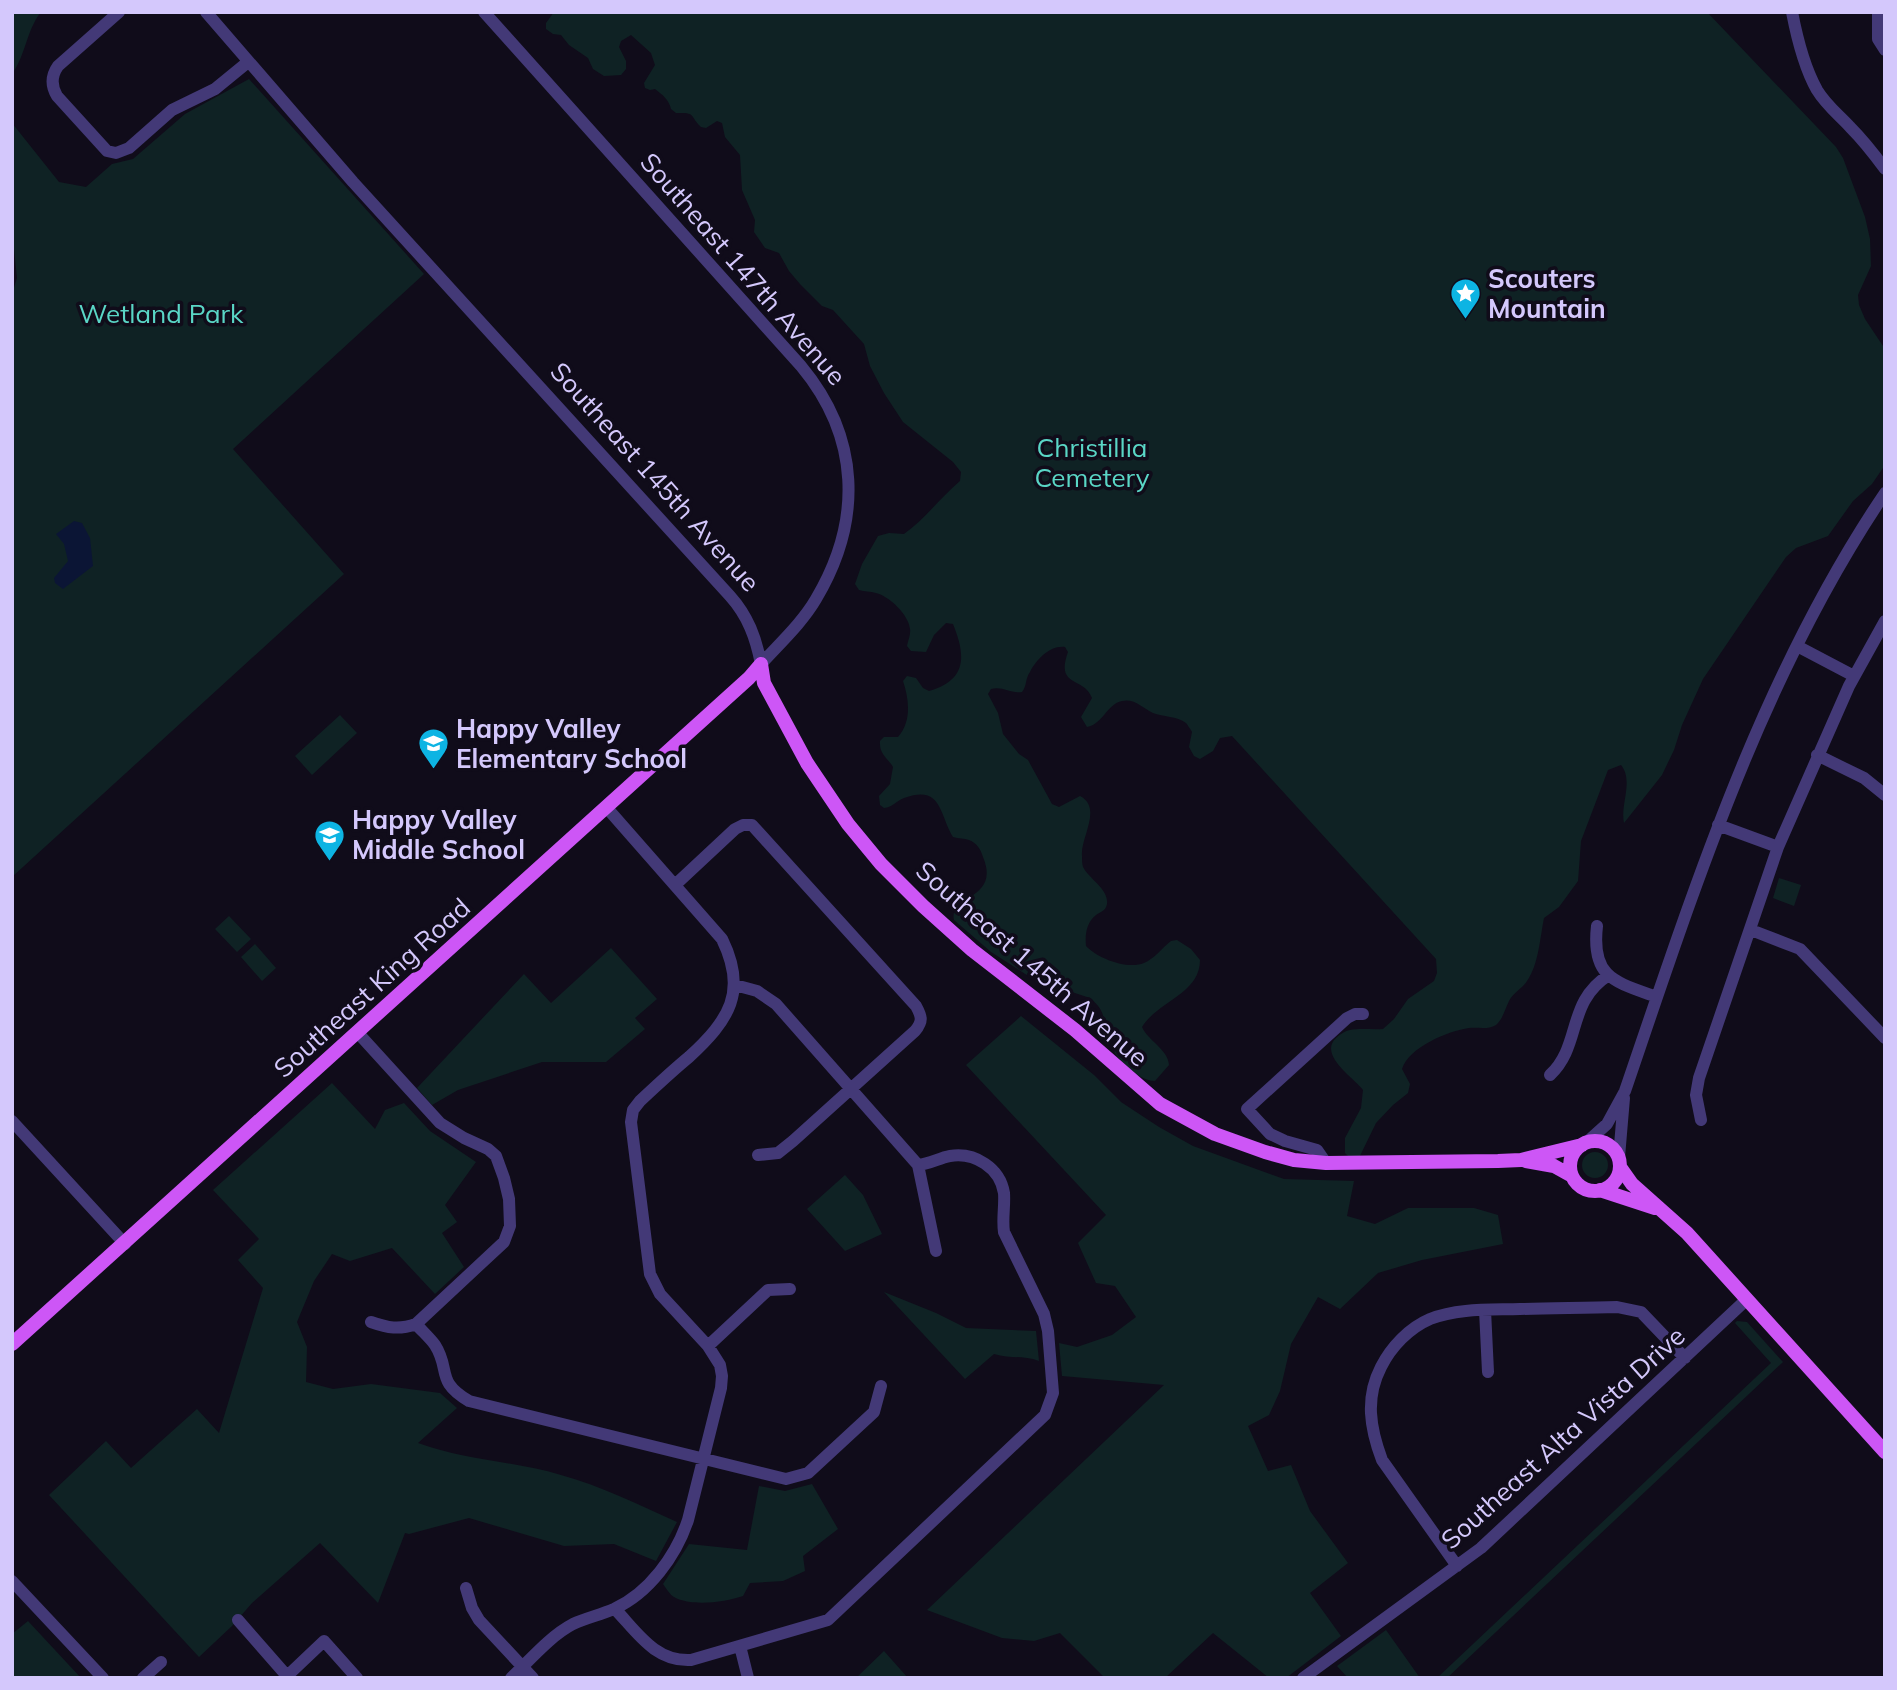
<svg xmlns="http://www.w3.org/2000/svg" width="1897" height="1690" font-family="Mulish,sans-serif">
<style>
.green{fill:#0f2224}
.water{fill:#0b1535}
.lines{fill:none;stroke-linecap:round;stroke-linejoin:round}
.minor{stroke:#433977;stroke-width:12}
.major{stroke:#cd56f6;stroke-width:14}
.labels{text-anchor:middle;stroke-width:7;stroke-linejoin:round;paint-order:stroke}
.street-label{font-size:26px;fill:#d4c8fc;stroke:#100c1a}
.poi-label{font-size:26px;font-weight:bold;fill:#d4c8fc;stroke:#100c1a;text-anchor:start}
.park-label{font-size:26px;fill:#5ad6c6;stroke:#100c1a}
</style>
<rect width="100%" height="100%" fill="#100c1a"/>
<path class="green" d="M12 12H41C26 31 26 55 12 74Z
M554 12H1707L1836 147 1843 158 1865 217 1870 239 1871 266 1858 295 1859 305 1865 319 1885 349V465L1872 484 1853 501 1828 536 1796 548 1786 557 1703 679 1682 725 1674 750 1662 775 1624 823C1620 804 1634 781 1621 765L1608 770 1581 841 1578 881 1559 907 1544 918C1540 937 1539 964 1527 981 1523 988 1513 993 1509 1001 1505 1009 1503 1019 1496 1025 1488 1030 1478 1027 1469 1028 1448 1031 1409 1047 1402 1069L1410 1084 1408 1093 1393 1105 1376 1123 1358 1160 1351 1159 1345 1153V1138L1361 1108 1363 1090C1354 1078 1318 1055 1336 1038 1340 1034 1345 1031 1350 1030 1361 1028 1373 1030 1383 1029L1394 1019 1408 999 1434 981 1437 973 1436 959 1232 736 1220 738 1213 751 1200 759 1194 756 1189 747 1192 732C1192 731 1186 723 1186 723 1177 716 1163 717 1153 713 1143 708 1134 698 1122 701 1107 704 1103 724 1087 727L1081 717 1092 698C1084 676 1055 688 1068 652L1065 647C1050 645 1036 660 1030 672 1025 679 1027 686 1022 692 1011 694 1003 686 991 689L988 694 998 713 1003 734 1019 754 1028 760 1052 804 1059 807 1080 796C1103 808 1080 838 1082 856 1082 860 1082 864 1083 867 1089 879 1109 889 1107 904 1106 911 1100 912 1096 915 1086 923 1085 935 1086 946 1097 958 1127 970 1144 963 1154 959 1162 948 1171 941L1177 940 1191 949 1200 960C1200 994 1158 1001 1142 1027 1148 1041 1168 1049 1169 1065L1155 1081C1138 1081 1116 1058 1109 1043 1100 1025 1111 1015 1090 998L1033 979 991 952 954 920C948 895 1001 900 983 857 981 850 977 843 969 840 964 838 959 839 953 837 939 814 942 784 904 798 896 801 893 807 884 808L880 805 879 796 890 784 893 767C887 757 879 754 880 741L884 737H898C912 721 909 699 903 681L907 676 916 678 923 688 929 691C967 680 966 656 953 624L946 623 934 635 926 652 911 651 907 646C908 640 911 634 910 629 909 615 889 596 876 593 870 591 865 592 859 590L855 584 862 564 878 536 889 533 904 534C925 519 940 498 960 481L961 472 953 462 903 422 884 393 870 366 864 344 833 310 822 306 800 284 789 271 779 253 765 248 754 232 755 220 742 190 740 155 725 137 722 123 717 121 706 128 701 127C688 114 697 113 676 113L671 109C669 100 663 95 655 89L650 90 645 88 644 83 655 65 651 53 631 35 621 41 619 47 626 61V69L621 75 604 76 593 69 588 58 569 45 561 35 553 34 546 29V23Z
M249 79 424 274 233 449 344 574 12 877V294L17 278 12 230V123L59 182 86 187 112 164 133 159 185 114Z
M340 715 357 733 312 775 295 756Z
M1779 878 1801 885 1794 906 1773 898Z
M229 916 251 939 237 952 215 929Z
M255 944 276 968 262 981 241 957Z
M611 948 657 999 635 1018 645 1029 606 1062H542L458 1090 432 1105 417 1088 524 974 551 1003Z
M1021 1016 1094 1075 1121 1102 1159 1127 1193 1146 1284 1179 1354 1181 1347 1216 1375 1224 1408 1208H1474L1498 1215 1503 1244 1422 1260 1378 1273 1340 1309 1318 1297 1291 1344 1280 1391 1269 1415 1248 1426 1268 1471 1291 1465 1310 1511 1348 1563 1310 1593 1341 1636 1286 1678H1269L1213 1633 1165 1678H1105L1060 1633 1034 1641 1002 1638 927 1610 1164 1385 1062 1376 1059 1343 1077 1347 1112 1335 1136 1317 1115 1286 1096 1283 1078 1243 1106 1215 966 1065Z
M332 1083 375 1129 385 1110 404 1103 430 1131 476 1162 445 1205 457 1222 442 1233 464 1267 435 1294 392 1248 350 1261 332 1254 314 1281 297 1322 307 1347 306 1382 333 1389 371 1384 440 1393 457 1408 418 1443C464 1460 514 1461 561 1475 601 1486 639 1505 677 1522L656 1561 614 1544 564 1546 469 1518 409 1534 405 1533 378 1603 320 1543 252 1603 232 1626 199 1657 49 1495 106 1441 131 1468 197 1409 219 1433 263 1288 238 1260 259 1239 213 1190Z
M1582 1165a13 13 0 1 1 26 0a13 13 0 1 1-26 0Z
M845 1175 863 1195 882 1234 845 1251 807 1209Z
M884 1292 936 1313 966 1328 1036 1331 1039 1361C1023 1355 1010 1359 994 1354L965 1379Z
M1737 1321 1747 1322 1783 1362 1447 1678H1437L1771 1363 1735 1323Z
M812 1484 838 1529 803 1556 805 1571 783 1581 750 1583 743 1596C725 1602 692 1607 674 1597 670 1595 666 1588 663 1584L689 1544 747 1550 759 1486 785 1491Z
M28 1621 81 1678H12V1634Z
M1386 1630 1420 1678H1348L1337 1666Z
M884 1651 908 1678H856Z"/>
<path class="water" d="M74 521 82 523 90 538 93 566 63 589 55 583 54 578 68 561 64 544 56 534Z"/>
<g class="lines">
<path class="minor" d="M119 12 58 66C51 76 51 86 57 96L107 151 116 153 129 148 172 110 215 89 248 62
M206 12 353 182 730 596C748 616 756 638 761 664
M484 12 801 366C860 437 863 520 816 599 802 623 780 643 761 664
M1792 12C1797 38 1804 67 1817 90 1826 105 1839 115 1850 127 1863 140 1874 154 1885 169
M1878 12V39L1885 50
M1797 646 1854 676
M1817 755 1864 778 1885 795
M1718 825 1778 847
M675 885 735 829 743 825H752L916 1006C922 1017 923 1021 915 1031L793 1141 778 1153 758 1155
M1597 926C1591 978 1615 982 1657 997
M1751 930 1800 949 1885 1038
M358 1033 440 1123 464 1138 488 1149 496 1156 504 1178 509 1199 510 1226 504 1242 416 1324C422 1331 430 1338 435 1345 451 1370 435 1381 469 1401L786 1479 808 1473 874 1412 881 1386
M1550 1075C1582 1045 1566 1002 1609 975
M1701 1120 1696 1095 1699 1078 1778 847 1849 686 1885 621
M12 1121 125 1244
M1587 1142 1607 1124 1625 1091C1695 886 1762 675 1885 493
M1619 1157 1624 1098
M1326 1163 1317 1150 1285 1141 1270 1134 1247 1109 1347 1018 1355 1014H1363
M918 1165 936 1251
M1485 1310 1488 1372
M371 1322C388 1328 399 1330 416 1324
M708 1346 768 1290 790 1289
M1457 1566 1382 1460C1370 1428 1365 1398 1381 1367 1391 1347 1409 1328 1430 1319 1458 1308 1490 1310 1520 1309 1552 1308 1584 1308 1617 1307L1641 1312 1685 1358
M12 1581 103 1678
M466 1588 472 1608 479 1620 533 1678
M615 1609C637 1632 655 1662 691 1660L828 1620 1045 1415 1053 1393 1048 1331 1044 1314 1004 1232C1002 1219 1005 1206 1004 1193 1000 1168 975 1152 950 1156 939 1158 930 1164 918 1165L776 1004 757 991 735 985
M238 1620 287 1676
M740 1646 748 1678
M143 1678 161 1662
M285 1678 324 1641 357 1678
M511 1678C530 1660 550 1636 573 1624 586 1618 600 1615 614 1609 649 1593 676 1556 688 1520L721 1388 722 1376 720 1365 708 1346 660 1294 650 1274 631 1122 633 1110 640 1101C656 1086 672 1071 689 1057 729 1020 748 992 722 939L607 808
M1303 1678 1481 1548 1746 1300"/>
<path class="major" d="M761 664 764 683 807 763 848 824 881 864 923 906 972 950 1075 1030 1160 1104 1215 1134 1265 1152 1294 1160 1326 1163 1498 1161 1521 1160 1582 1145
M1570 1166a25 25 0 1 1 50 0a25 25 0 1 1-50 0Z
M1526 1161 1554 1166 1572 1176
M1620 1167 1632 1184 1687 1233 1885 1452
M1600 1190 1655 1208
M12 1344 749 678 761 664"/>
</g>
<defs>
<symbol id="sight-pin" viewBox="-11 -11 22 30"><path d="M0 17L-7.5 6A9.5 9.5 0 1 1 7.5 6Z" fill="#0db4e3" stroke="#100c1a"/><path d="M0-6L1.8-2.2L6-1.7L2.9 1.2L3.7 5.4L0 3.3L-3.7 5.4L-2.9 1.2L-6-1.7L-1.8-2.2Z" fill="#fff"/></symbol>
<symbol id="school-pin" viewBox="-11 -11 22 30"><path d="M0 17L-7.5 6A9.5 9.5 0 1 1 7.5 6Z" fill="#0db4e3" stroke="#100c1a"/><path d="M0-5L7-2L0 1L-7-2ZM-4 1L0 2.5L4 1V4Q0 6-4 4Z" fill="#fff"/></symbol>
</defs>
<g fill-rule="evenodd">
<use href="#sight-pin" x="1448" y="276" width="35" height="47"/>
<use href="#school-pin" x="416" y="726" width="35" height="47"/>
<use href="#school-pin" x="312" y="818" width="35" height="47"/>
</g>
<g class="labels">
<g class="street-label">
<text transform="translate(743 269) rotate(49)" y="9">Southeast 147th Avenue</text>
<text transform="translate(655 477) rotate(48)" y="9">Southeast 145th Avenue</text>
<text transform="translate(1032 964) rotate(41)" y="9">Southeast 145th Avenue</text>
<text transform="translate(372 988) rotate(-42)" y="9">Southeast King Road</text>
<text transform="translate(1563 1438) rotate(-42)" y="9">Southeast Alta Vista Drive</text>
</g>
<g class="poi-label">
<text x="1488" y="288">Scouters<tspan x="1488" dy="30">Mountain</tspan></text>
<text x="456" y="738">Happy Valley<tspan x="456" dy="30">Elementary School</tspan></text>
<text x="352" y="829">Happy Valley<tspan x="352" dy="30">Middle School</tspan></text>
</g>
<g class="park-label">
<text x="161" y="323">Wetland Park</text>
<text x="1092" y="457">Christillia<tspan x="1092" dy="30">Cemetery</tspan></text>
</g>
</g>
<rect width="1897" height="1690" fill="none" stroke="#d4c8fc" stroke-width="28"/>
</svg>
